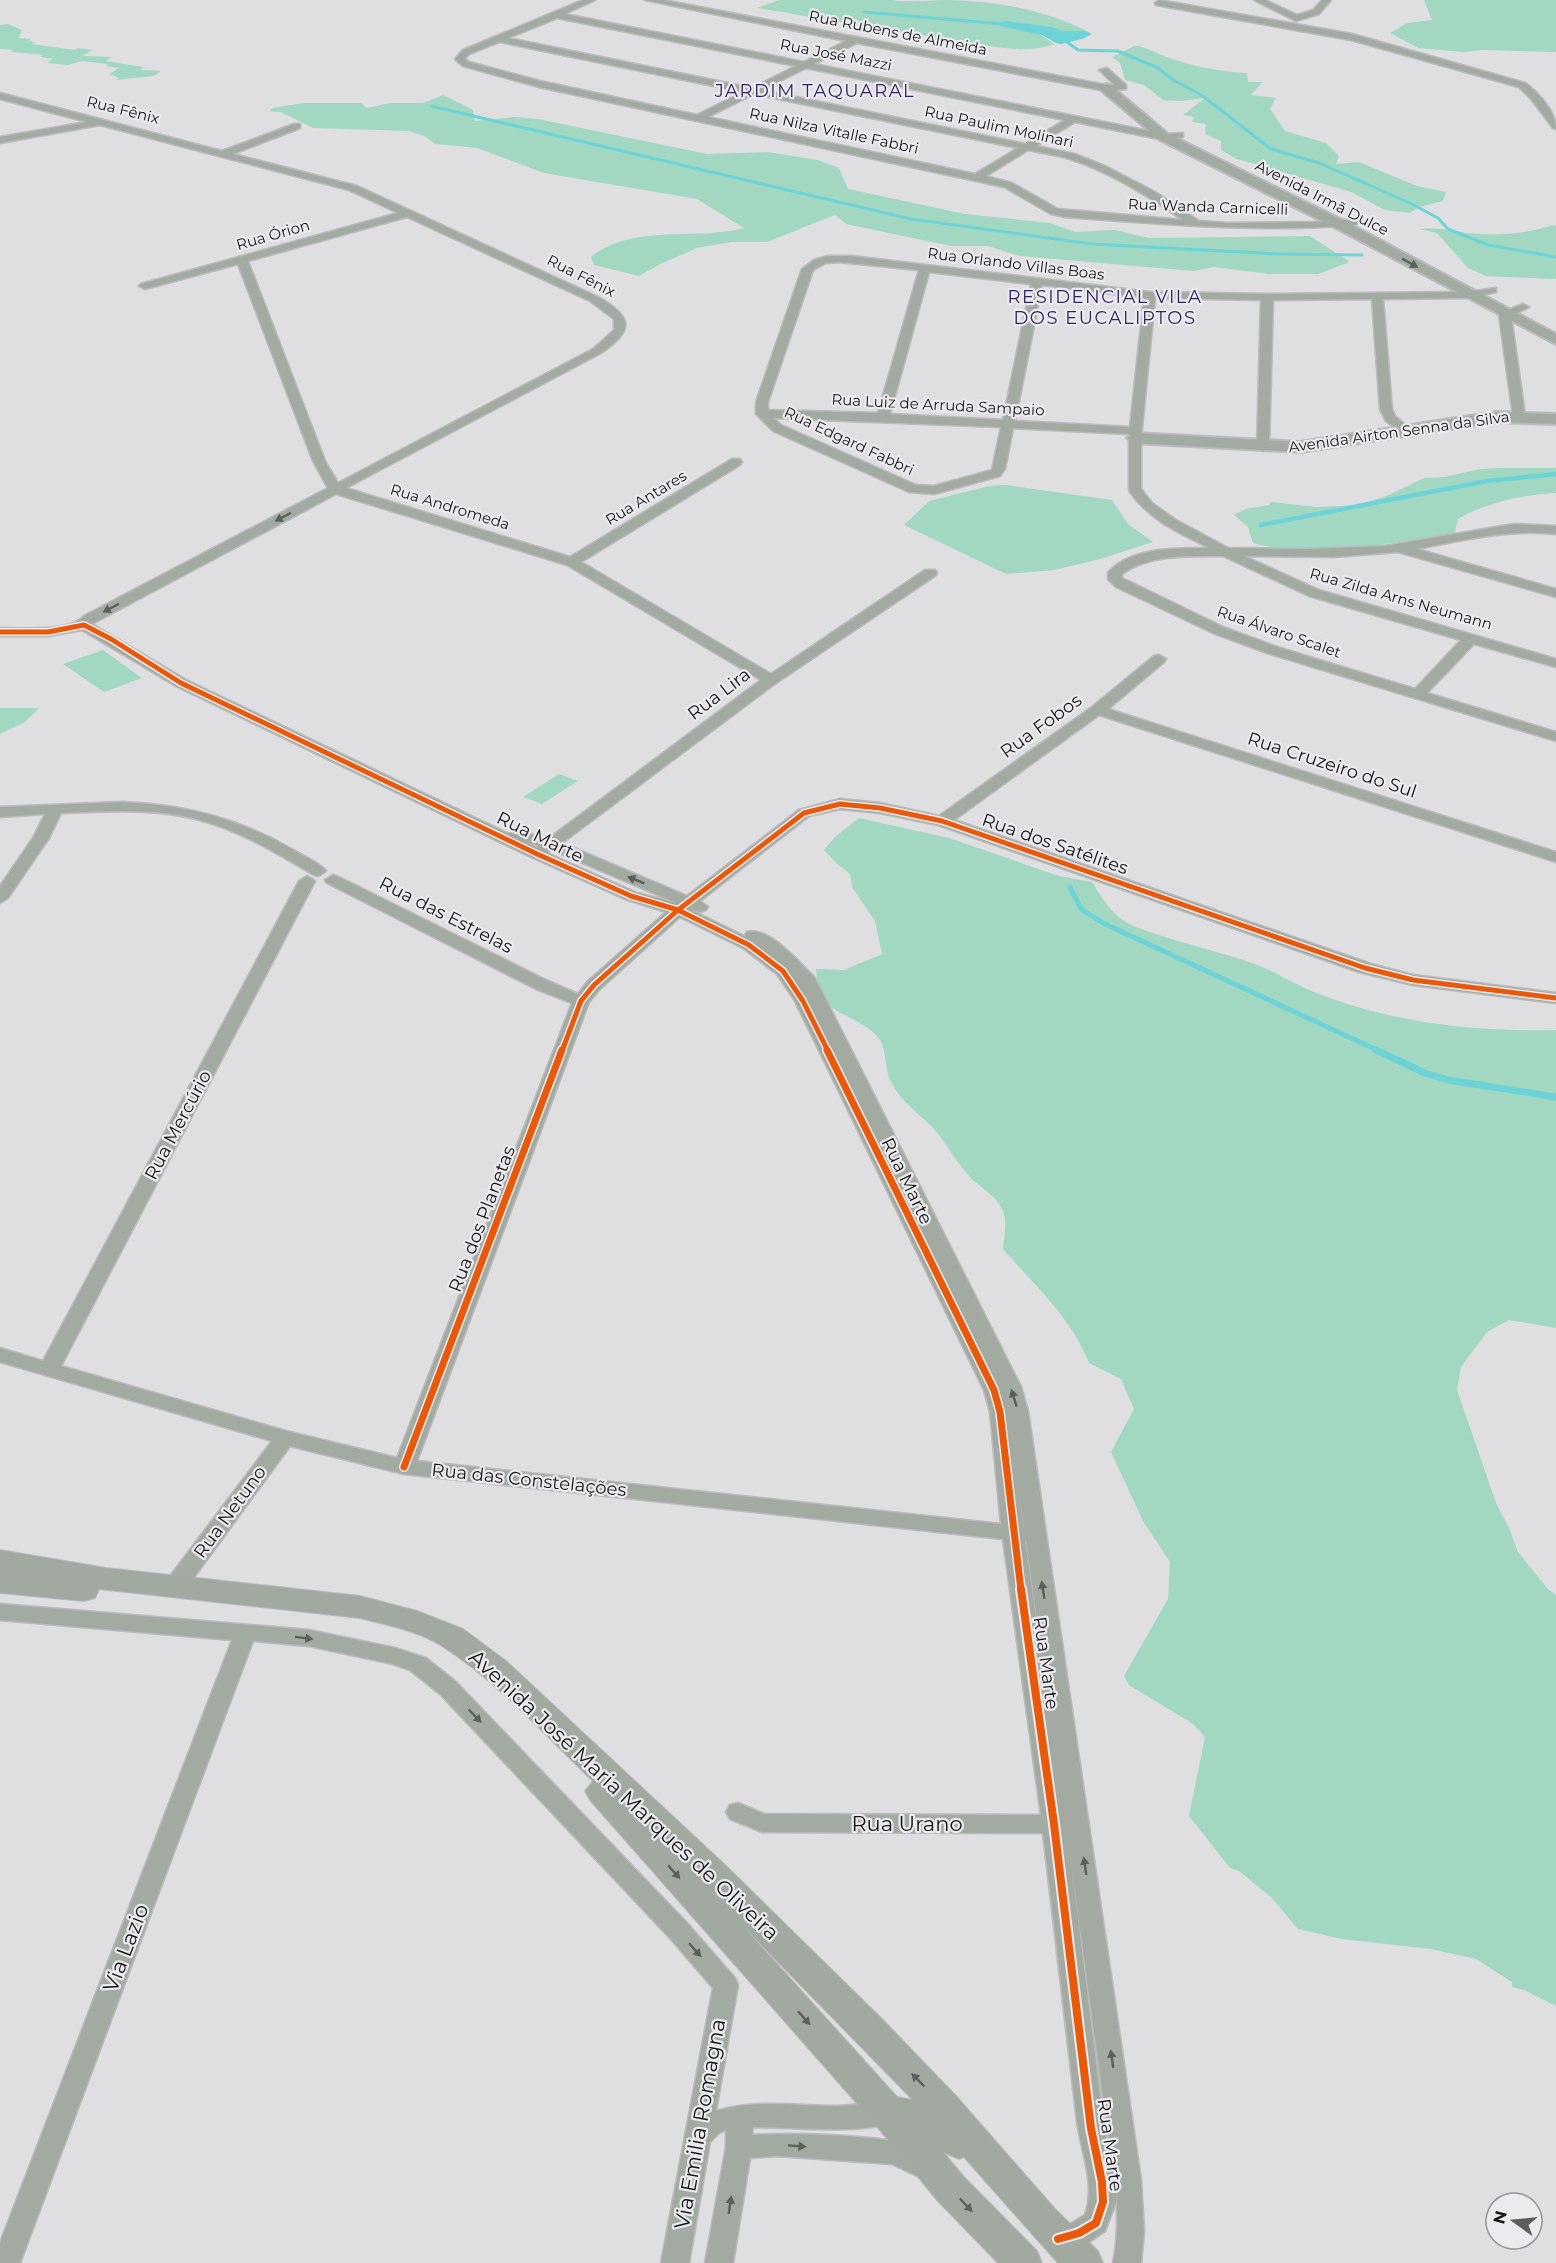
<svg xmlns="http://www.w3.org/2000/svg" width="1556" height="2263" font-family="Montserrat,sans-serif">
<style>
.green{fill:#a2d8c2}
.water{fill:#6ed3d6}
.lines{fill:none;stroke-linecap:round;stroke-linejoin:round}
.stream-far3{stroke:#6ed3d6;stroke-width:3}
.stream-far2{stroke:#6ed3d6;stroke-width:4.5}
.stream-far1{stroke:#6ed3d6;stroke-width:5}
.stream{stroke:#6ed3d6;stroke-width:7}
.minor-casing{stroke:#bbbbbd;stroke-width:3}
.tertiary-casing{stroke:#bbbbbd;stroke-width:4}
.secondary-casing{stroke:#bbbbbd;stroke-width:2}
.minor{fill:#a2aaa1;fill-rule:evenodd}
.tertiary{fill:#a2aaa1;fill-rule:evenodd}
.secondary{fill:#a1a9a0;fill-rule:evenodd}
.cycleway-far2-casing{stroke:#ebebef;stroke-width:8}
.cycleway-far1-casing{stroke:#ebebef;stroke-width:10}
.cycleway-casing{stroke:#ebebef;stroke-width:12}
.cycleway-far2{stroke:#e8590c;stroke-width:5}
.cycleway-far1{stroke:#e8590c;stroke-width:7}
.cycleway{stroke:#e8590c;stroke-width:8}
.oneway{fill:#5c605c}
.labels{text-anchor:middle;stroke-width:4.5;stroke-linejoin:round;paint-order:stroke}
.far-street-label{font-size:15px;fill:#171718;stroke:#ebebef}
.far-quarter-label{font-size:18px;letter-spacing:1.5px;fill:#34245e;stroke:#ebebef}
.street-label{font-size:18px;fill:#171718;stroke:#ebebef}
.near-street-label{font-size:21px;fill:#171718;stroke:#ebebef}
</style>
<rect width="100%" height="100%" fill="#dfdfe1"/>
<path class="green" d="M779 0H892C911 3 929 0 948 0 996 1 1048 10 1091 33L1034 30 1054 44C1024 56 984 44 953 40 887 31 822 19 757 8Z
M1424 0H1556V52L1482 50 1463 52 1418 48 1390 33 1407 23 1432 20Z
M8 24 22 30 19 38 31 39 29 41 35 42 32 44 75 50 78 48 92 50 83 56 112 57 106 61 143 67 141 70 161 71 154 76 116 80 119 78 109 74 119 68 106 66 108 64 82 61 68 65 47 63 53 59 41 57 43 55 11 52 13 50 0 49V25Z
M1134 46C1146 46 1157 54 1169 58 1197 67 1217 71 1247 73L1248 82H1262L1251 95 1276 98 1270 109 1285 131 1326 143 1339 156 1336 164 1359 162 1417 186 1446 192 1443 201 1419 207 1410 213 1385 210 1351 192 1237 159 1221 150V141L1205 134 1206 124 1192 122 1194 117 1183 115 1205 98 1181 101 1163 100 1144 85 1125 80 1120 63 1112 57Z
M443 95 473 110 475 121 514 117 538 119 707 154 768 152 818 160 839 168 848 189 965 214 1050 223 1075 232 1115 230 1148 238 1310 236 1350 262 1318 274H1269L1214 267 1193 271 1020 256 988 246H951L846 224 835 215 767 242H731L697 248 660 264 639 276 594 265 591 257C633 223 696 241 744 228L697 199 544 173 477 148 435 144 426 137 409 131 313 128 281 112 269 111 273 108 303 103H361L367 108 390 103H423Z
M1552 225 1556 226V279L1486 276 1468 268 1437 233 1419 229C1436 227 1450 230 1467 233 1492 236 1529 234 1552 225Z
M1500 468H1556V493C1524 495 1486 502 1458 519L1455 532 1447 537C1391 542 1306 559 1253 543L1248 527 1234 515 1245 509 1269 505 1271 502 1317 507 1359 505 1389 495 1424 478 1445 477 1480 469Z
M1006 485 1112 500 1128 524 1153 542 1100 559 1055 570 1006 574 904 525 929 501 989 486Z
M103 650 142 678 104 692 63 664Z
M0 708H39L25 722 0 734Z
M559 774 578 781 542 804 523 797Z
M859 818 949 838 1059 876 1092 882C1100 894 1108 909 1120 918 1128 925 1142 929 1153 933 1185 944 1217 951 1249 962 1274 970 1294 985 1319 994 1394 1023 1476 1032 1556 1030V1328L1509 1320 1487 1332 1461 1367 1457 1390 1496 1503 1509 1528 1518 1552 1548 1589 1556 1595V2006L1524 1990 1512 1987V1982L1476 1959 1431 1949 1342 1939 1298 1929 1272 1898 1239 1871 1230 1868 1189 1816 1205 1737 1193 1724 1129 1685 1124 1676 1168 1599 1170 1562 1143 1521 1111 1452 1134 1409 1121 1379 1089 1363C1070 1316 1036 1287 1003 1249 1004 1237 1008 1221 1002 1209 995 1194 980 1188 970 1177 956 1162 947 1144 934 1129 920 1114 901 1102 891 1082 884 1069 888 1047 876 1035 846 1007 820 1020 816 969L844 970 882 954 875 921 852 887 850 874 835 862 824 850 835 837Z"/>
<path class="water" d="M1007 21 1052 27 1062 31H1084L1092 34 1082 39 1061 44 1056 43 1042 35 1000 26V22Z"/>
<g class="lines">
<path class="stream-far3" d="M864 12 1002 24
M1063 39 1078 50 1118 51 1158 68 1173 80 1200 94 1271 149 1319 163 1410 203 1438 218 1448 229 1488 245 1556 257
M431 106 911 219 1092 244 1279 254 1362 255"/>
<path class="stream-far2" d="M1261 525 1487 481 1556 474"/>
<path class="stream-far1" d="M1070 887 1081 909 1103 923 1379 1051"/>
<path class="stream" d="M1376 1050 1425 1073 1448 1080 1556 1097"/>
<defs>
<path id="minor" d="M583 0H595L565 14 804 62 846 41 645 0H663L1106 85H1115L1099 70 1107 68 1126 85V89L1106 91 857 43 814 64 1164 134 1183 133V137L1164 140 1075 122 1036 146 1075 154 1107 167 1155 192 1199 221 1227 223 1316 222 1355 219 1360 222 1355 225C1257 233 1163 224 1065 217L1051 214 1004 187 539 87 463 66 455 59 463 50ZM557 18 796 66 752 88 508 38ZM499 42H500L743 92 697 115 540 81 469 62 465 59 469 54ZM806 68 1065 120 1025 144 762 90ZM754 94 1018 148 975 174 708 117ZM1028 150C1042 153 1057 155 1070 159 1110 172 1148 196 1183 220L1058 209 1012 183 986 176Z
M1159 0 1352 34 1525 83C1539 93 1556 112 1556 129L1553 128 1531 99 1519 87 1351 40 1156 5 1155 3Z
M1254 0H1265L1297 15 1313 10 1322 0H1331L1319 14 1296 21Z
M0 93 222 151 294 124H300V128L233 154 357 186 598 297C633 317 635 330 601 353L346 488 570 557 732 459H740L742 462 740 465 581 562 771 674 925 570H935L937 573 935 576 776 683 562 843 687 896 799 810 840 799 880 803 939 816 1092 707 1154 656 1159 655 1166 659 1164 662 1108 709 1556 852V862L1099 715 954 820 1371 964 1413 975 1556 993V1003L1413 985 1359 972 938 825 880 813 840 809 809 816 700 901 708 907 706 910 700 912 689 909 746 937 745 935 747 932C769 926 801 964 815 978L1021 1387 1028 1411 1141 2180 1144 2231 1141 2263H1113C1118 2239 1118 2216 1116 2192V2202L1105 2231 1089 2242 1058 2251 1048 2248 1045 2239 1048 2230 1072 2223 1085 2215C1096 2184 1081 2152 1077 2121 1066 2025 1055 1929 1043 1833L762 1832 730 1819 726 1812 730 1805 738 1803 764 1814 1041 1815 1003 1539 404 1474 290 1446 184 1591 176 1593 168 1591 165 1585 168 1579 272 1441 0 1362V1348L43 1361 299 881 307 876 315 881 61 1366 286 1431 397 1458 572 1003 536 989 327 883 325 880 333 875 339 877 548 981 578 994 588 981 666 912 625 899 531 857 176 686 82 630 48 636H0V628C21 628 71 632 84 616L328 488 313 461 238 264 145 289 139 286 141 284 398 213 349 190 100 125 0 143V137L87 122 0 99ZM407 217 590 301 614 319V330L593 349 338 483 325 461 248 261ZM336 494 567 565 761 680 548 839 516 830 509 834 186 680 92 624ZM526 842 539 846 537 848ZM552 850 677 903 637 893 547 853ZM680 917 743 948 777 974 795 1001 984 1390 990 1412 1001 1524 417 1461 589 1002 600 989ZM1019 1488 1024 1527 1023 1526ZM1025 1541H1026L1055 1750ZM1070 1855 1114 2176 1104 2128Z
M828 256H851L1150 292 1267 294 1468 292 1496 288V292L1468 298 1383 299 1392 409 1395 416 1412 431 1406 435 1386 421 1380 409 1372 299 1273 300 1269 447 1263 451 1257 447 1261 300 1155 298 1141 438V489L1152 503 1176 520 1228 548 1306 549 1385 546 1514 524 1556 526V534C1507 529 1464 540 1417 549L1556 589V597L1398 552 1333 557 1244 556 1319 590 1556 659V667L1474 644 1427 693 1556 732V741L1270 654 1213 633 1116 587 1108 579V573C1130 547 1178 548 1209 548 1178 532 1151 521 1130 492L1129 489V434L1013 428 1005 469 1000 476 934 494 909 492 773 431 756 414V402L802 269 814 260ZM839 262 919 270 878 413 768 410V402L813 270 826 263ZM929 272 1031 284 1003 420 890 414ZM1042 285 1144 298 1130 427 1015 421ZM773 418 1001 427 992 470 934 486 916 485 781 425ZM1223 556 1309 596 1461 640 1415 689 1280 648 1223 627 1122 578V574C1149 554 1190 556 1223 556Z
M1523 304 1529 307 1511 316 1525 416 1519 420 1513 416 1499 314Z
M124 802C187 805 241 819 295 851 305 857 319 862 326 871L318 876 312 874C280 855 249 836 213 824 165 807 111 811 61 813L49 838 8 898 0 903V886L33 838 45 814 0 817V807Z
M0 1604 309 1630 395 1648 426 1658 456 1682 687 1923 735 1978 738 1985 716 2111C756 2099 795 2106 837 2106 857 2106 878 2098 897 2105L901 2113 897 2121C859 2135 794 2127 753 2127L752 2135C787 2133 888 2134 917 2148 925 2152 929 2158 932 2165L928 2173 919 2177 892 2164 777 2156 750 2158 733 2263H705L726 2147V2130L719 2133 710 2142 689 2263H661L713 1988 669 1937 440 1694 410 1670 393 1664 309 1646 253 1641 20 2263H0V2243L232 1640 0 1620Z"/>
<path id="tertiary" d="M1106 84 1110 85 1168 134 1344 221 1556 334V344L1334 227 1160 140 1102 91 1100 88Z
M1496 412 1556 414V424L1496 422 1300 452 1135 443 1127 438 1135 433 1300 442Z"/>
<path id="secondary" d="M0 1550 106 1568 360 1596 417 1611 463 1629 506 1661 724 1864 884 2021 956 2096 1055 2209 1098 2251 1103 2263H1058L964 2157 959 2159 943 2152 963 2176 1037 2251 1042 2263H998L937 2200 875 2124 590 1800 585 1791 593 1781C546 1736 497 1681 442 1646 419 1631 387 1625 360 1618L99 1589 95 1598 84 1601 0 1593ZM742 1925 913 2100 897 2097Z"/>
</defs>
<use href="#minor" class="minor-casing"/>
<use href="#tertiary" class="tertiary-casing"/>
<use href="#secondary" class="secondary-casing"/>
<use href="#minor" class="minor"/>
<use href="#tertiary" class="tertiary"/>
<use href="#secondary" class="secondary"/>
<defs>
<path id="cycleway-far2" d="M0 632H48L84 625 111 639 181 683 537 854 631 896 678 910 749 945 783 971 803 1001 828 1051
M562 1051 581 1001 594 985 678 910 804 813 840 804 880 808 942 821 1365 968 1413 980 1556 998"/>
<path id="cycleway-far1" d="M827 1050 994 1390 1000 1412 1021 1590
M404 1467 562 1050"/>
<path id="cycleway" d="M1021 1589 1054 1824 1091 2128 1102 2182 1103 2202 1096 2223 1079 2233 1058 2239"/>
</defs>
<use href="#cycleway-far2" class="cycleway-far2-casing"/>
<use href="#cycleway-far1" class="cycleway-far1-casing"/>
<use href="#cycleway" class="cycleway-casing"/>
<use href="#cycleway-far2" class="cycleway-far2"/>
<use href="#cycleway-far1" class="cycleway-far1"/>
<use href="#cycleway" class="cycleway"/>
</g>
<defs><path id="oneway-solid" d="M-6-.8H1V-3.2L6.5 0L1 3.2V.8H-6Z" transform="scale(1.5)"/></defs>
<g class="oneway">
<use href="#oneway-solid" transform="translate(1410 263) rotate(29)"/>
<use href="#oneway-solid" transform="translate(283 517) rotate(152)"/>
<use href="#oneway-solid" transform="translate(111 608) rotate(152)"/>
<use href="#oneway-solid" transform="translate(636 880) rotate(-158)"/>
<use href="#oneway-solid" transform="translate(1014 1398) rotate(-107)"/>
<use href="#oneway-solid" transform="translate(1043 1590) rotate(-99)"/>
<use href="#oneway-solid" transform="translate(304 1638) rotate(7)"/>
<use href="#oneway-solid" transform="translate(475 1716) rotate(46)"/>
<use href="#oneway-solid" transform="translate(1085 1866) rotate(-98)"/>
<use href="#oneway-solid" transform="translate(674 1872) rotate(49)"/>
<use href="#oneway-solid" transform="translate(695 1950) rotate(49)"/>
<use href="#oneway-solid" transform="translate(804 2018) rotate(48)"/>
<use href="#oneway-solid" transform="translate(1112 2059) rotate(-98)"/>
<use href="#oneway-solid" transform="translate(918 2080) rotate(-134)"/>
<use href="#oneway-solid" transform="translate(797 2146) rotate(4)"/>
<use href="#oneway-solid" transform="translate(730 2205) rotate(-81)"/>
<use href="#oneway-solid" transform="translate(966 2205) rotate(46)"/>
</g>
<g class="labels">
<g class="far-street-label">
<text transform="translate(898 33) rotate(11)" y="5">Rua Rubens de Almeida</text>
<text transform="translate(836 55) rotate(11)" y="5">Rua José Mazzi</text>
<text transform="translate(123 110) rotate(14)" y="5">Rua Fênix</text>
<text transform="translate(999 127) rotate(12)" y="5">Rua Paulim Molinari</text>
<text transform="translate(834 131) rotate(12)" y="5">Rua Nilza Vitalle Fabbri</text>
<text transform="translate(1322 198) rotate(27)" y="5">Avenida Irmã Dulce</text>
<text transform="translate(1208 207) rotate(2)" y="5">Rua Wanda Carnicelli</text>
<text transform="translate(273 235) rotate(-16)" y="5">Rua Órion</text>
<text transform="translate(1016 264) rotate(7)" y="5">Rua Orlando Villas Boas</text>
<text transform="translate(581 276) rotate(27)" y="5">Rua Fênix</text>
<text transform="translate(938 405) rotate(3)" y="5">Rua Luiz de Arruda Sampaio</text>
<text transform="translate(1399 432) rotate(-8)" y="5">Avenida Airton Senna da Silva</text>
<text transform="translate(849 441) rotate(25)" y="5">Rua Edgard Fabbri</text>
<text transform="translate(646 498) rotate(-31)" y="5">Rua Antares</text>
<text transform="translate(450 507) rotate(17)" y="5">Rua Andromeda</text>
<text transform="translate(1401 599) rotate(16)" y="5">Rua Zilda Arns Neumann</text>
<text transform="translate(1279 632) rotate(19)" y="5">Rua Álvaro Scalet</text>
</g>
<g class="far-quarter-label">
<text x="815" y="97">JARDIM TAQUARAL</text>
<text x="1105" y="303">RESIDENCIAL VILA<tspan x="1105" dy="21">DOS EUCALIPTOS</tspan></text>
</g>
<g class="street-label">
<text transform="translate(719 694) rotate(-37)" y="6">Rua Lira</text>
<text transform="translate(1041 726) rotate(-36)" y="6">Rua Fobos</text>
<text transform="translate(1332 765) rotate(18)" y="6">Rua Cruzeiro do Sul</text>
<text transform="translate(540 837) rotate(26)" y="6">Rua Marte</text>
<text transform="translate(1055 844) rotate(19)" y="6">Rua dos Satélites</text>
<text transform="translate(446 915) rotate(27)" y="6">Rua das Estrelas</text>
<text transform="translate(178 1125) rotate(-62)" y="6">Rua Mercúrio</text>
<text transform="translate(907 1181) rotate(64)" y="6">Rua Marte</text>
<text transform="translate(482 1219) rotate(-69)" y="6">Rua dos Planetas</text>
<text transform="translate(529 1480) rotate(6)" y="6">Rua das Constelações</text>
<text transform="translate(230 1512) rotate(-54)" y="6">Rua Netuno</text>
<text transform="translate(1046 1663) rotate(82)" y="6">Rua Marte</text>
<text transform="translate(1110 2145) rotate(82)" y="6">Rua Marte</text>
</g>
<g class="near-street-label">
<text transform="translate(624 1795) rotate(43)" y="7">Avenida José Maria Marques de Oliveira</text>
<text x="907" y="1831">Rua Urano</text>
<text transform="translate(126 1948) rotate(-69)" y="7">Via Lazio</text>
<text transform="translate(700 2124) rotate(-80)" y="7">Via Emilia Romagna</text>
</g>
</g>
<g transform="translate(1514 2221) rotate(285)"><circle r="28" fill="#ebebef" stroke="#969699" stroke-width="1.5"/>
<path d="M0-4.5L10 22L0 15L-10 22Z" fill="#5d5d5e"/>
<text y="-9" font-size="16" font-weight="bold" text-anchor="middle" fill="#171718">N</text>
</g>
</svg>
